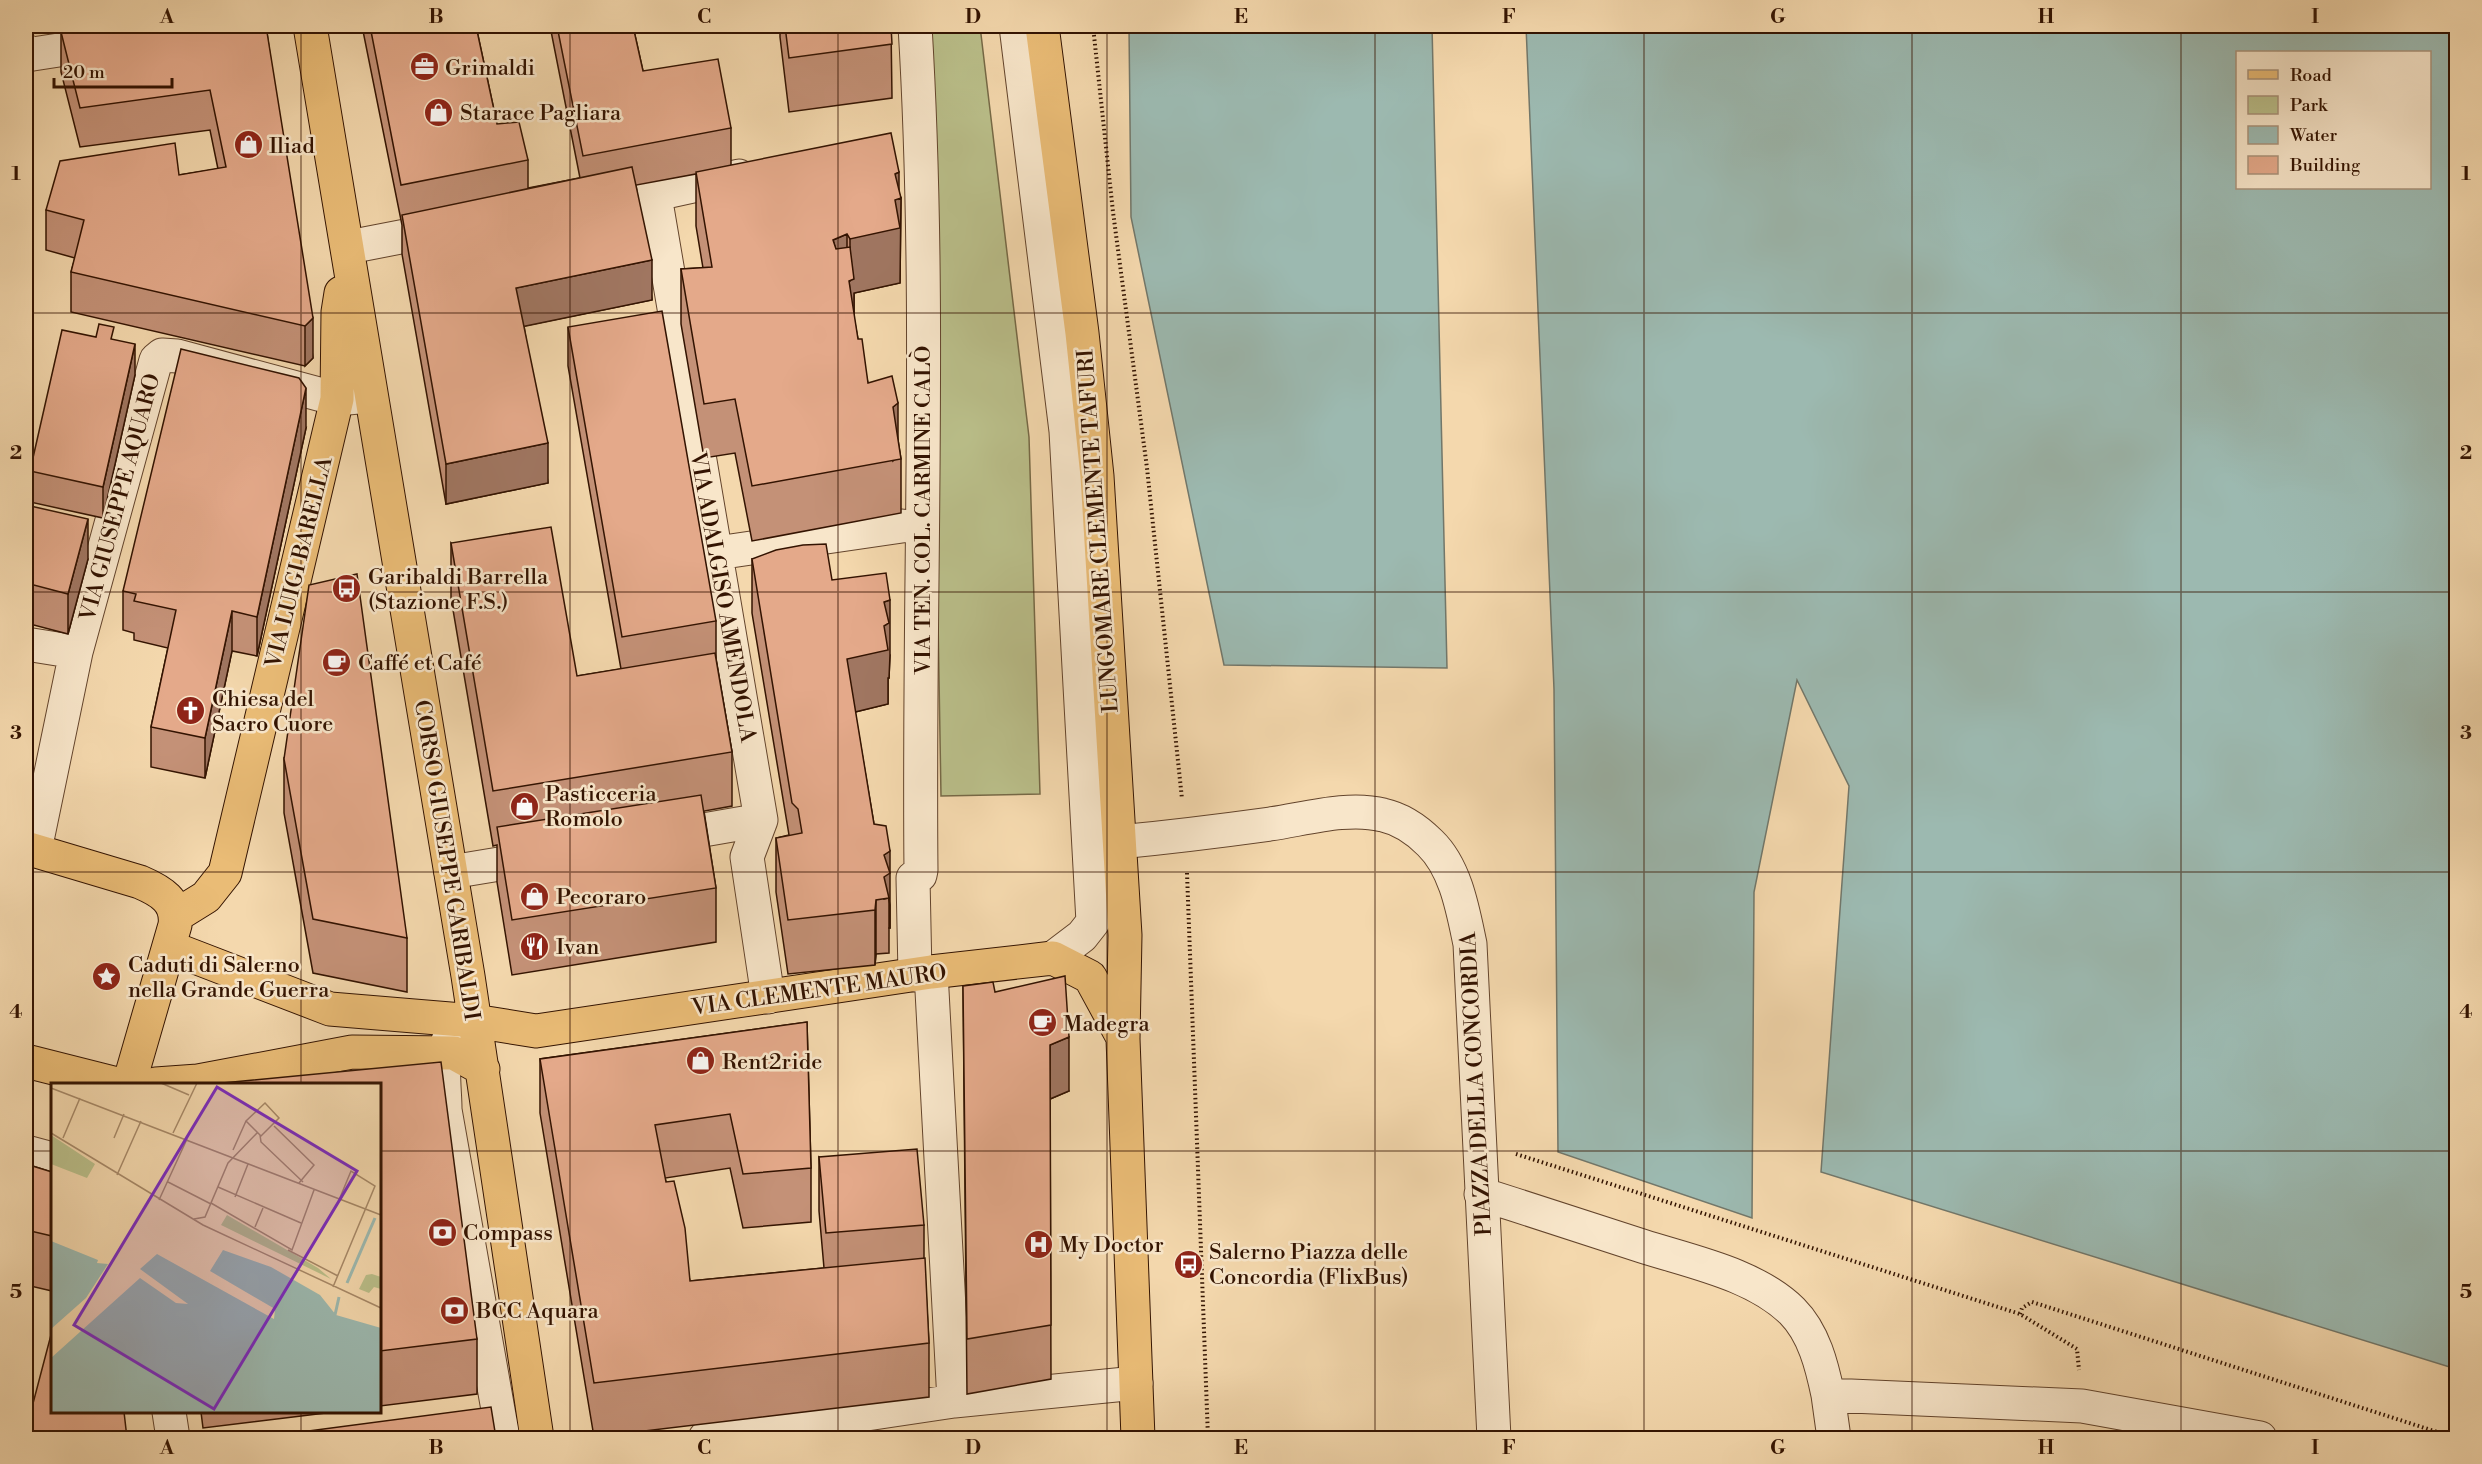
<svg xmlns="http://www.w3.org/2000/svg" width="2482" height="1464" font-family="'Libre Bodoni',serif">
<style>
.green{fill:#babf8a;stroke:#766946;stroke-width:1.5}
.water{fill:#9cb9b0;stroke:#72776a;stroke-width:1.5;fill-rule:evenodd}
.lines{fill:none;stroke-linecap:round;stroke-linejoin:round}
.minor-casing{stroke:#63442c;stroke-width:35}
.major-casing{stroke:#331301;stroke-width:35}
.path{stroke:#331301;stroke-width:4;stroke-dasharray:1.5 3;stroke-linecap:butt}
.minor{stroke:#f8e6ca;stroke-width:33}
.major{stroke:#eabc76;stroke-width:33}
.wall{fill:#c49177;stroke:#331301;stroke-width:1.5}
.shaded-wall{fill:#a07661;stroke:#331301;stroke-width:1.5}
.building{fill:#e4a98a;stroke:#331301;stroke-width:1.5}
.grid{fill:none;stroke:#331301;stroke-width:1.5;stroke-opacity:0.55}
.labels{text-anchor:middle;stroke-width:5;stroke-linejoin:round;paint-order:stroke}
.poi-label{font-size:22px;fill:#331301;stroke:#f8e6ca;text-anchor:start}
.street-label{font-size:22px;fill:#331301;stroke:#f8e6ca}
.inset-river{fill:none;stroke:#9cb9b0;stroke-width:3}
.inset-road{fill:none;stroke:#a78968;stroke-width:1.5}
.view{fill:#7b2cbf;fill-opacity:0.15;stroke:#7b2cbf;stroke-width:3}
.inset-edge{fill:none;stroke:#331301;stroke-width:3}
.neatline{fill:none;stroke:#331301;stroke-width:2}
.grid-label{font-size:20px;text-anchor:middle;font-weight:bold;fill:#331301}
</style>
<rect width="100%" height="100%" fill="#f4d8ad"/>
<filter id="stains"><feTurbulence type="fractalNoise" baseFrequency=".00333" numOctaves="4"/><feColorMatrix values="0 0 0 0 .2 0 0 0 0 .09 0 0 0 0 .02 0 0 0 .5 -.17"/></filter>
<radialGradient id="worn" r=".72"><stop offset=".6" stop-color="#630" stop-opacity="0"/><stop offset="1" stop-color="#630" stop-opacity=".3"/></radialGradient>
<path class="green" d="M928 26H980L1029 437 1040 794 941 796Z"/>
<path class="water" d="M1129 26H1432L1447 668 1224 665 1131 217Z
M1526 26H2456V1369L1821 1172 1849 786 1797 680 1754 892 1752 1218 1558 1152 1554 689ZM2238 52H2430V188H2238Z"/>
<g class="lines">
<defs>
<path id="minor" d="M1016 26 1066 431 1093 922 1082 936 1053 958
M26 51 33 54 104 43
M655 196 761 820 747 857 768 997
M634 199 739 176
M349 247 447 228
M717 553 902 526
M26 644 76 652
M663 837 761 820
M1119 842C1170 837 1219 831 1270 824 1305 819 1348 806 1383 815 1401 819 1418 831 1430 843 1456 868 1463 911 1470 944L1494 1438
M35 850 76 652 156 360 162 355 177 356 337 399 369 396
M451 872 541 857
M913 878 920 875 921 870C918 589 932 307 915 26
M913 878 915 975
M931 972 954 1401
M444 1104 503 1438
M445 1108C445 1091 440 1055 448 1041 453 1032 466 1026 474 1021
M26 1152 52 1159
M1481 1194C1535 1211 1589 1229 1642 1246 1692 1262 1754 1274 1792 1311 1814 1333 1822 1366 1828 1395
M169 1412 173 1438
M705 1438 954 1401 1136 1383
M1834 1438 1828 1395 2082 1406 2260 1438"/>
<path id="major" d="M310 26 468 976 537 1438
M1042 26 1082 333 1097 476 1125 935 1123 1039 1138 1438
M26 848 140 882C161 891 178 901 175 925L129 1084
M177 915 206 897 225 873 337 399 338 312 341 293
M169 947 330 1009 474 1021 536 1031 931 972 1053 958 1090 977 1121 1034
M26 1061 117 1084
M156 1084 198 1081 352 1052 454 1053 483 1069"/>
</defs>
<use href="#minor" class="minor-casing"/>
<use href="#major" class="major-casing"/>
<path class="path" d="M1093 26 1113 212 1147 468 1182 799
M1187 873 1208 1438
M1516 1154 2020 1314 2077 1349 2079 1370
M2020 1314 2022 1308 2032 1302 2456 1438"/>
<use href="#minor" class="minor"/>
<use href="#major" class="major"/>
</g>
<path class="wall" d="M55 26H266L313 358 305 366 71 312V272L75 258 46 250V210L179 175 218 169 210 130 80 147 61 72V32L65 31 55 29Z
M362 26H476L497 124 528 160V188L580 178 550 26H633L643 71 731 128V165L899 193 901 198 900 283 854 293V318L858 339 868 383 898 440 901 459V513L752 541 735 453 704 458 681 324V269L703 268 696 226V174L636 185 652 300 524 326 548 483 446 504 402 254V225Z
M780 26H891L892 98 789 112 780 37Z
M568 327 716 621V660L732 752V806L704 811 716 888V942L512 975 497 882V845L493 846 451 598V543L577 676 621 669 568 366Z
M96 337 114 340 135 375 103 518 30 502V471Z
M306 428 257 656 232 651 205 778 151 767V727L168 648 134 640V633L123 630V591Z
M26 505 88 559 68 634 26 623Z
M752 559 832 580 890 655 889 678H888V704L855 712 874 824 890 905V928H889V953L876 954 875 965 788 974 776 892V838L789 835 752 613Z
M284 759 407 938V992L313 973 284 813Z
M963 986 995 992 1069 1091 1050 1099 1051 1379 967 1394Z
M807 1022 811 1168V1222L743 1228 730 1168 665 1178 690 1281 824 1268 819 1211V1157L924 1225V1258L929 1343V1397L594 1437 540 1113V1059Z
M380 1084 477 1339V1394L380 1406Z
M26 1164 52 1172V1291L26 1285Z
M201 1412H334L203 1428Z"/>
<path class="shaded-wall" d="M899 172V199L901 198 900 283 854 293V333L849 281H850V239L895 174Z
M847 234V289L833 240Z
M652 260V300L516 328V288Z
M313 318V358L305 366V326Z
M135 344V375L103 518V487Z
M306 388V428L257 656V617Z
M898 403V457L893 461V407Z
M548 443V483L446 504V464Z
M88 519V559L68 634V594Z
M890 600V655L889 678H888V704L847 714V659L884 602Z
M232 611V651L205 778V738Z
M890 851V928H889V898L884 899V855Z
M876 900V954L875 965V910Z
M1069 1037V1091L1050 1099V1045Z"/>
<path class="building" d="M97 26H266L313 318 305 326 71 272 84 220 46 210 60 161 175 143 179 175 226 167 210 90 80 108 61 32Z
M370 26H476L497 124 519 122 528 160 401 185Z
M557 26H633L643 71 718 59 731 128 583 156Z
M785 26H891L892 44 789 58Z
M891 133 899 172 895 174 901 198 895 200 900 228 850 239 847 234 833 240 836 249 850 247 854 279 849 281 858 339H862L868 383 892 376 898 403 893 407 901 459 752 486 735 399 704 404 681 269 712 267 696 172Z
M632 167 652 260 516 288 548 443 446 464 402 215Z
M662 311 716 621 622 637 568 327Z
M99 324 114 327 111 339 135 344 103 487 30 471 62 330 96 337Z
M181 349 299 378 306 388 257 617 232 611 205 738 151 727 176 610 134 601 136 594 123 591Z
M26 505 88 519 68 594 26 583Z
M551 527 577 676 715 653 732 752 493 791 451 543Z
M826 544 832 580 886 573 890 600 884 602 889 623 884 626 888 650 847 659 874 824 886 826 890 851 884 855 890 873 884 877 889 898 876 900 875 910 788 920 776 838 802 833 798 809 792 803 752 559 776 550 803 545Z
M357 574 407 938 313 919 284 759 309 585Z
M701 795 716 888 512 920 497 827Z
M1065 976 1069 1037 1050 1045 1051 1325 967 1339 963 986 993 982 995 992Z
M807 1022 811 1168 743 1174 730 1114 655 1125 666 1182 674 1181 685 1228 690 1281 925 1258 929 1343 594 1383 540 1059Z
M441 1062 477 1339 380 1351V1084H212Z
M917 1149 924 1225 826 1233 819 1157Z
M26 1164 52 1172V1236L26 1230Z
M52 1331V1412H124L127 1438H26V1430Z
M491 1407 496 1438H255Z"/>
<path class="grid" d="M301 26V1084M570 26V1438M838 26V1438M1107 26V1438M1375 26V1438M1644 26V1438M1912 26V1438M2181 26V1438M26 313H2456M26 592H2456M26 872H2456M26 1151H52M380 1151H2456M301 1412V1438"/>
<defs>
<symbol id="office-disc" viewBox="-11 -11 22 22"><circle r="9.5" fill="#8f2418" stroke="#f8e6ca"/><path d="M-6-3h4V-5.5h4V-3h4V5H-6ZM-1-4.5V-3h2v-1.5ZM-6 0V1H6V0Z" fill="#fff"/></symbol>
<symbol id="shop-disc" viewBox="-11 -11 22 22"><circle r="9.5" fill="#8f2418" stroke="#f8e6ca"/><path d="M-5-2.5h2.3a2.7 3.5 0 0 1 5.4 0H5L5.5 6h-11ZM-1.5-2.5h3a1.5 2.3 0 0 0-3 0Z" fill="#fff"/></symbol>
<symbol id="bus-disc" viewBox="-11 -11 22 22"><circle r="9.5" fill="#8f2418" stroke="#f8e6ca"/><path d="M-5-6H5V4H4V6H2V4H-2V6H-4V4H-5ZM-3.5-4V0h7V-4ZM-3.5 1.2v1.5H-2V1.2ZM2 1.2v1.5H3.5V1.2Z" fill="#fff"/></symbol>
<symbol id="cafe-disc" viewBox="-11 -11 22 22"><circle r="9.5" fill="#8f2418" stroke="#f8e6ca"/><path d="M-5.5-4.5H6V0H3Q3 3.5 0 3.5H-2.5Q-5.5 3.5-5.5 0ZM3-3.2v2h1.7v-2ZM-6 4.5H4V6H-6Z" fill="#fff"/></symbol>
<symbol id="church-disc" viewBox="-11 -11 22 22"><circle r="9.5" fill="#8f2418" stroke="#f8e6ca"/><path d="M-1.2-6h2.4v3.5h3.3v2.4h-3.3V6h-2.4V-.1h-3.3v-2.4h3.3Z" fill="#fff"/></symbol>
<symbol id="restaurant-disc" viewBox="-11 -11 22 22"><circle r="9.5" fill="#8f2418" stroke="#f8e6ca"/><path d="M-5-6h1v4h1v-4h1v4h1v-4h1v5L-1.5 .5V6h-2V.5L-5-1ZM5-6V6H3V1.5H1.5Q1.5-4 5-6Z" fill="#fff"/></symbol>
<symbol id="sight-disc" viewBox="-11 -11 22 22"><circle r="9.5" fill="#8f2418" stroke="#f8e6ca"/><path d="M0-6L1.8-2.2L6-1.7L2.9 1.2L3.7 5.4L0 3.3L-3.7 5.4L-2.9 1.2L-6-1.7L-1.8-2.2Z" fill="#fff"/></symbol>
<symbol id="bank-disc" viewBox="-11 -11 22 22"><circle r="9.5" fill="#8f2418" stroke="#f8e6ca"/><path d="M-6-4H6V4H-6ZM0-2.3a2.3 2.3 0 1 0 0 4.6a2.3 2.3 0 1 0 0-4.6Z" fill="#fff"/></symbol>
<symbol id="hospital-disc" viewBox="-11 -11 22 22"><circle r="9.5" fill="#8f2418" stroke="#f8e6ca"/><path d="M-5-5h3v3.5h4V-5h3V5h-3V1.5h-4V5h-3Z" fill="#fff"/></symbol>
</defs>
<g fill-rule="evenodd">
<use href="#office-disc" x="408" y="50" width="33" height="33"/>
<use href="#shop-disc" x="422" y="96" width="33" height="33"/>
<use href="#shop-disc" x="232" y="128" width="33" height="33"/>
<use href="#bus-disc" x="330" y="572" width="33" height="33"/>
<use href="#cafe-disc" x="320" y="646" width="33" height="33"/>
<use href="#church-disc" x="174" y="694" width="33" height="33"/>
<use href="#shop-disc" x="508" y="790" width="33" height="33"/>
<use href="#shop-disc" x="518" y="880" width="33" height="33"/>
<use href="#restaurant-disc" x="518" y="930" width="33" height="33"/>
<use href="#sight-disc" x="90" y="960" width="33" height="33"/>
<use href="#cafe-disc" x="1026" y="1006" width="33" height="33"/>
<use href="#shop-disc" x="684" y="1044" width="33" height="33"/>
<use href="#bank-disc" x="426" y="1216" width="33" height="33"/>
<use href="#hospital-disc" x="1022" y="1228" width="33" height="33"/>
<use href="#bus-disc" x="1172" y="1248" width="33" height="33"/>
<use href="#bank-disc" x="438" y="1294" width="33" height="33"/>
</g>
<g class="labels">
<g class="poi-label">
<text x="445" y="75">Grimaldi</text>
<text x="460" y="120">Starace Pagliara</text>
<text x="269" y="153">Iliad</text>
<text x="368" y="584">Garibaldi Barrella<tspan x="368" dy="25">(Stazione F.S.)</tspan></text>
<text x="358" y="670">Caffé et Café</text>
<text x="212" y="706">Chiesa del<tspan x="212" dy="25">Sacro Cuore</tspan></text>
<text x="545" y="801">Pasticceria<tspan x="545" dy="25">Romolo</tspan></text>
<text x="556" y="904">Pecoraro</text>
<text x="556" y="954">Ivan</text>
<text x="128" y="972">Caduti di Salerno<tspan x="128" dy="25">nella Grande Guerra</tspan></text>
<text x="1063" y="1031">Madegra</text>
<text x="722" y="1069">Rent2ride</text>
<text x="463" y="1240">Compass</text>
<text x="1059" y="1252">My Doctor</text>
<text x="1209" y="1259">Salerno Piazza delle<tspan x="1209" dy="25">Concordia (FlixBus)</tspan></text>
<text x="476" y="1318">BCC Aquara</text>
</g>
<g class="street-label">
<text transform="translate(119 497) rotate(-75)" y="8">VIA GIUSEPPE AQUARO</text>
<text transform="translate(922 510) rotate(-90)" y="8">VIA TEN. COL. CARMINE CALÒ</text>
<text transform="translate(1097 531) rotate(-94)" y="8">LUNGOMARE CLEMENTE TAFURI</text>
<text transform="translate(298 562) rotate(-76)" y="8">VIA LUIGI BARELLA</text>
<text transform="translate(724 597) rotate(80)" y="8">VIA ADALGISO AMENDOLA</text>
<text transform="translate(448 860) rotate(81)" y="8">CORSO GIUSEPPE GARIBALDI</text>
<text transform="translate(819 989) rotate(-8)" y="8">VIA CLEMENTE MAURO</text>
<text transform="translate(1475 1084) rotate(-93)" y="8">PIAZZA DELLA CONCORDIA</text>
</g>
</g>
<g transform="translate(51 1083)">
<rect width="330" height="330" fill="#f4d8ad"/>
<path d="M0 52 44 81 36 95 0 81ZM176 132 267 185 280 196 170 142ZM321 191 330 194V206L323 204 318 210 308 206 315 192Z" fill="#babf8a"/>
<path d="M0 158 47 177 46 180 57 181 35 215 0 246ZM172 167 220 184 269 212 285 232 330 245V330H0V275L89 195 125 220 137 221 89 186 106 171 223 236 224 226 159 188Z" fill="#9cb9b0"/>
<path class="inset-river" d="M296 200 324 135M284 232 288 214"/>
<path class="inset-road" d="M110 0 138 12M0 5 330 132M214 20 228 35 210 53 195 38ZM223 43 263 82 248 100M0 50 152 142 330 225M122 50 146 0M209 52 210 59 252 99M12 55 29 15M63 55 73 31M182 67 195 38M66 92 90 38M117 99 160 121M167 104 250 140M184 114 197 81M108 117 136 56M160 120 241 167 263 107M143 136 154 134 177 80 206 50M204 144 212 125M237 167 287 193M282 204 324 103 300 88 288 117"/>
<path class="view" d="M166 4 306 88 163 326 23 242Z"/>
<rect width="330" height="330" class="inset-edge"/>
</g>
<rect width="2482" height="1464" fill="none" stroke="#f4d8ad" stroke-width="66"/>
<rect x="2236" y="51" width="195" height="138" fill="#f8e6ca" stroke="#a9927a" stroke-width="1.5"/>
<rect x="2248" y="70" width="30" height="9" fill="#eabc76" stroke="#a9927a" stroke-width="1.5"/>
<text x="2290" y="81" font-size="18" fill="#331301">Road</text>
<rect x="2248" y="96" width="30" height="18" fill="#babf8a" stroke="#a9927a" stroke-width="1.5"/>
<text x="2290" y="111" font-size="18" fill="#331301">Park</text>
<rect x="2248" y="126" width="30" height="18" fill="#9cb9b0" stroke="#a9927a" stroke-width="1.5"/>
<text x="2290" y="141" font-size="18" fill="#331301">Water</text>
<rect x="2248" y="156" width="30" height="18" fill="#e4a98a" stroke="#a9927a" stroke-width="1.5"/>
<text x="2290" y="171" font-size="18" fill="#331301">Building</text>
<path d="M54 78v9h118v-9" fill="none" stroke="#331301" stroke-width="3"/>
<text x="63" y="78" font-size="18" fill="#331301" stroke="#f8e6ca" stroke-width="4.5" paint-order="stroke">20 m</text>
<rect x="33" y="33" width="2416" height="1398" class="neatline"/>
<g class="grid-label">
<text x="167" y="23">A</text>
<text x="436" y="23">B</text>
<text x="704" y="23">C</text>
<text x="973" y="23">D</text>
<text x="1241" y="23">E</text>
<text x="1509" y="23">F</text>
<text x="1778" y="23">G</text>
<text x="2046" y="23">H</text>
<text x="2315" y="23">I</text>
<text x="16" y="180">1</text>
<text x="2466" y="180">1</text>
<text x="16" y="459">2</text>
<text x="2466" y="459">2</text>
<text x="16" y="739">3</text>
<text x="2466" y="739">3</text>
<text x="16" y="1018">4</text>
<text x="2466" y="1018">4</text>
<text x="16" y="1298">5</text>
<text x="2466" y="1298">5</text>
<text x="167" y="1454">A</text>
<text x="436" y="1454">B</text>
<text x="704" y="1454">C</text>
<text x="973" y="1454">D</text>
<text x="1241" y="1454">E</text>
<text x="1509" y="1454">F</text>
<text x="1778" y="1454">G</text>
<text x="2046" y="1454">H</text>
<text x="2315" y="1454">I</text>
</g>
<rect width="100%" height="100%" filter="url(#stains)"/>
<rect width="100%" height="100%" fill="url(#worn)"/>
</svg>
